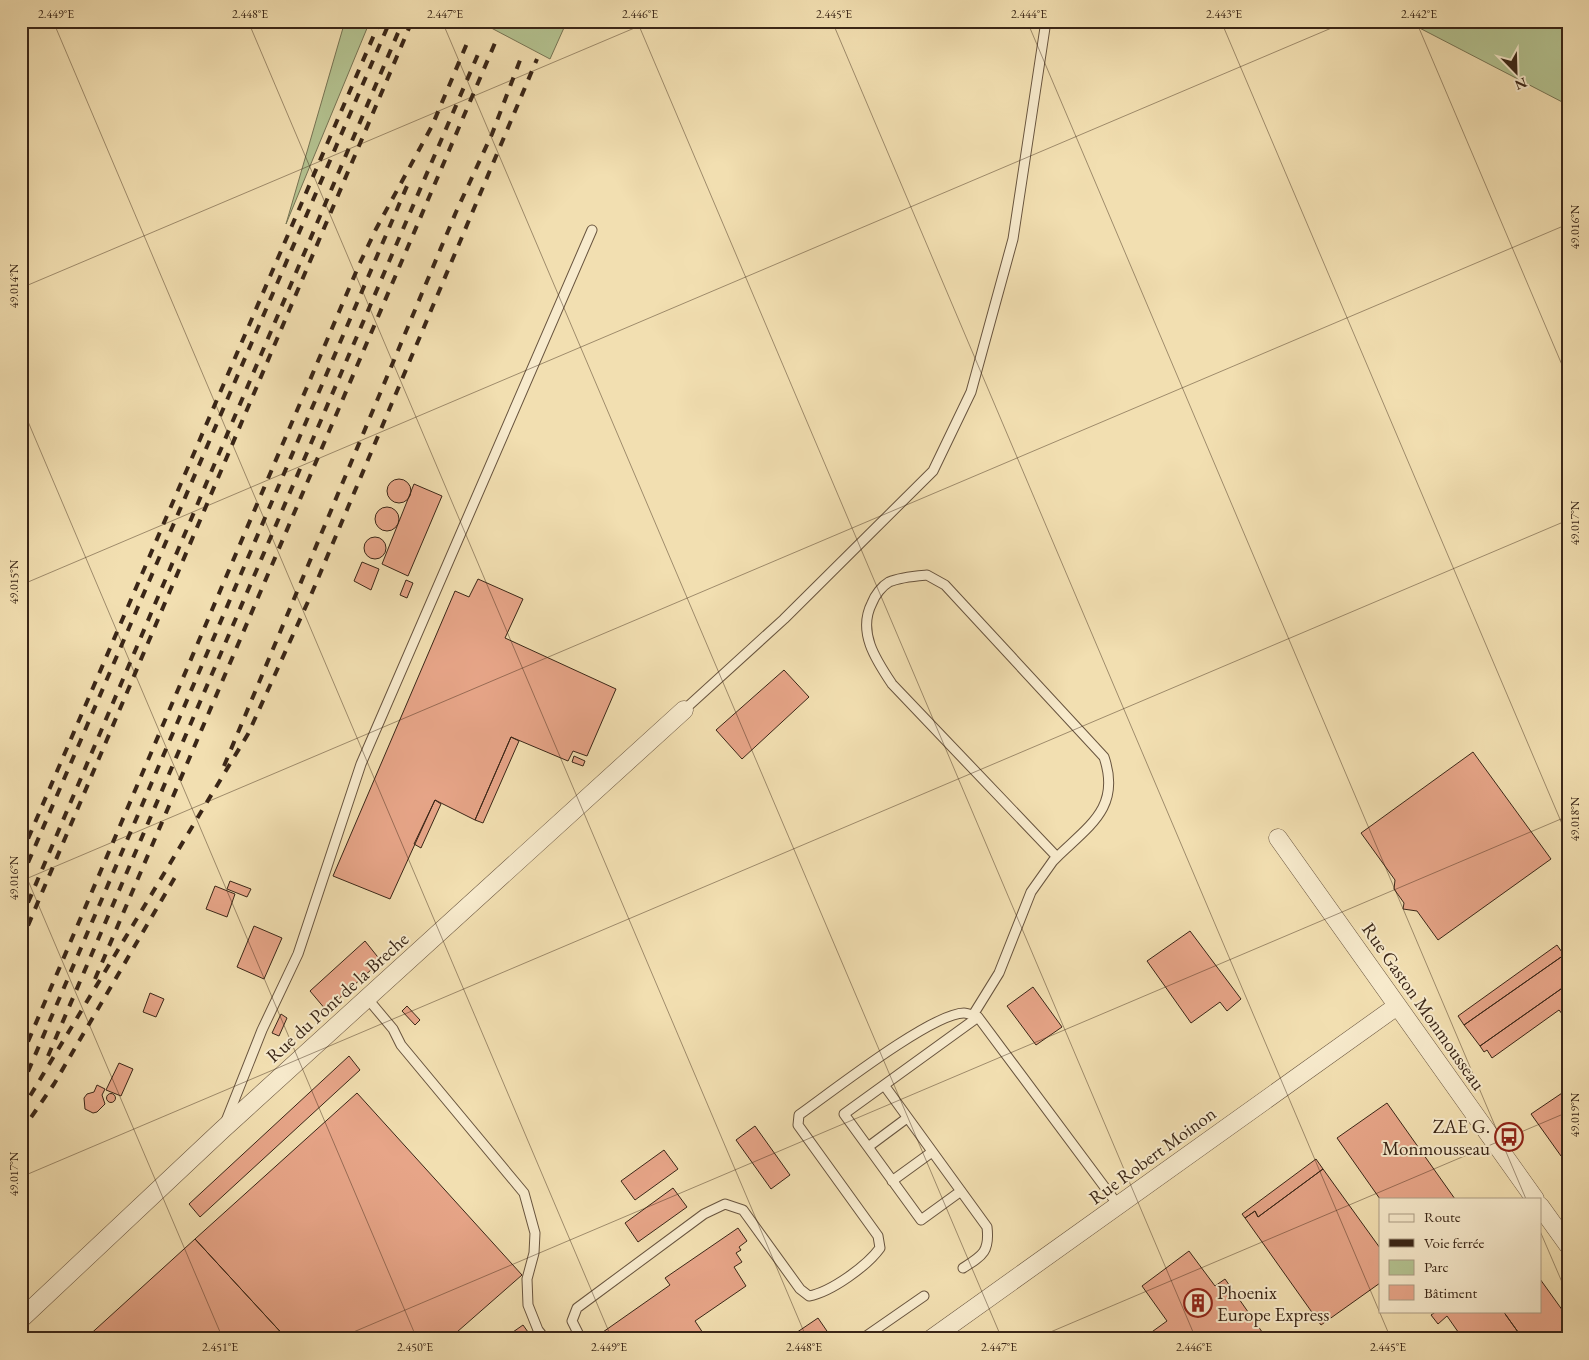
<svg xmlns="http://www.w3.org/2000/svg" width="1589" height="1360" font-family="'EB Garamond',serif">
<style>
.green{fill:#b4c391;stroke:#777454}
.building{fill:#e7a588;stroke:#3a2617}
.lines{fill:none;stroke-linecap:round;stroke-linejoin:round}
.lane-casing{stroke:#68543e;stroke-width:11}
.street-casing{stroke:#68543e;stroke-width:19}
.lane{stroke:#f7eacc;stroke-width:9}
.street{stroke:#f7eacc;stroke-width:18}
.rail{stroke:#3a2617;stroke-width:4;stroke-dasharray:9 9;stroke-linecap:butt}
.ticks{fill:none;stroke:#3a2617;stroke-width:1;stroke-opacity:0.45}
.labels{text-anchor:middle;stroke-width:4;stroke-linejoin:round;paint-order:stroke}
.street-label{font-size:19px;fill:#3a2617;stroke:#f7eacc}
.poi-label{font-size:19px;fill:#3a2617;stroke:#f7eacc;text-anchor:end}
.neatline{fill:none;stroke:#3a2617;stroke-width:2}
.ticks-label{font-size:12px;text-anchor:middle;fill:#3a2617}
</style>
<rect width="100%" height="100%" fill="#f2dfb1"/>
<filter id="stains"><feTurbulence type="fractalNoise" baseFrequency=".004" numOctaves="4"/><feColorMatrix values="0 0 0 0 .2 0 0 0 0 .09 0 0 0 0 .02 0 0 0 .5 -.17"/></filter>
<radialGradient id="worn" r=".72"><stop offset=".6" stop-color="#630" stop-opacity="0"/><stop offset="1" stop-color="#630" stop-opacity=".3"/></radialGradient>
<path class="green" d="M345 21H370L286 224Z
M478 21H567L550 59Z
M1406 21H1568V105Z"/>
<path class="building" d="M387 491a12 12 0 1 1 24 0a12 12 0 1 1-24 0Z
M414 484 442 496 408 576 382 564Z
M375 519a12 12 0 1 1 24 0a12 12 0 1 1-24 0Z
M364 548a11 11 0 1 1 22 0a11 11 0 1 1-22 0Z
M362 562 379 569 371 590 354 581Z
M478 579 523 599 505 638 616 689 587 756 573 751 568 761 511 737 475 820 435 800 390 899 333 876 455 591 469 597Z
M406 580 413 583 407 598 400 595Z
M784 670 809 697 742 759 716 730Z
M511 737 519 741 483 823 475 820Z
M1473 752 1551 859 1438 940 1417 911 1403 909 1404 903 1394 889 1395 880 1361 833Z
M574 756 585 761 583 766 572 762Z
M435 800 441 804 421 848 414 844Z
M230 881 251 889 247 897 227 889Z
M215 886 235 894 227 917 206 909Z
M254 926 282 938 264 979 237 967Z
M1190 931 1241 999 1227 1011 1220 1002 1191 1023 1147 961Z
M365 941 381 961 326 1010 310 991Z
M1557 945 1564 955 1464 1025 1458 1016Z
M1564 955 1568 961V984L1480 1046 1464 1025Z
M1568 984V1012L1563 1015 1559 1010 1492 1058 1487 1050 1484 1052 1480 1046Z
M1033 987 1062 1027 1036 1045 1007 1006Z
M150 993 164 999 156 1017 143 1012Z
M407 1006 420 1020 415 1025 402 1011Z
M281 1014 287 1018 279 1036 272 1033Z
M349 1056 360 1070 200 1217 189 1204Z
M119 1063 133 1069 121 1096 106 1090Z
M97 1085 105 1089 102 1095 105 1104 97 1112 93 1113 85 1109 84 1098 87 1094 94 1092Z
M1568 1089V1151L1561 1156 1531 1114Z
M357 1093 522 1275 449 1339H287L195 1239Z
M106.5 1098a4.5 4.5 0 1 1 9 0a4.5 4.5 0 1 1-9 0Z
M1387 1103 1455 1199H1380L1337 1138Z
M755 1126 790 1175 771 1189 736 1140Z
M664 1150 678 1169 635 1200 621 1181Z
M1316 1159 1323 1169 1258 1217 1255 1211 1245 1218 1242 1214Z
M1323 1169 1380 1248V1283L1321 1325 1245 1218 1255 1211 1258 1217Z
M673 1188 687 1207 638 1242 625 1223Z
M738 1228 747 1241 739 1247 741 1250 736 1253 742 1262 734 1267 746 1286 695 1321 707 1339H593L670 1285 665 1278Z
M195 1239 287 1339H85Z
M1189 1251 1215 1286 1225 1279 1267 1339H1142L1167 1321 1142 1286Z
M1540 1279 1568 1318V1328L1553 1339H1523L1503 1311H1540Z
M1437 1311H1503L1523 1339H1463L1447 1316 1438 1324 1431 1315Z
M818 1318 829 1334 821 1339H787Z
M523 1325 533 1339H503Z"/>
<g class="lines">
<defs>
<path id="lane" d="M684 710 784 619 933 471 971 392 1013 239 1046 21
M367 998 393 1029 401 1045 524 1193 535 1233 534 1253 527 1279 528 1305 538 1330 545 1339
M973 1015 999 973 1031 892 1053 861 1057 857C1090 825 1121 807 1104 757L945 585 927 575C915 576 900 577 889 582 882 586 875 595 872 603 857 632 876 660 892 684L1057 857
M884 1085 987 1227C990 1252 982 1256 963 1268
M226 1121 262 1030 298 954 361 764 592 230
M868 1147 907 1118
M892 1181 932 1152
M961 1191 921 1220 844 1114 978 1017
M581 1339 572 1321 577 1308 704 1214 725 1204 743 1210 800 1289 809 1296C831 1292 867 1266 880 1248L878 1236 798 1125 799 1115C830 1093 932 1013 964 1013 968 1013 974 1016 978 1017L1118 1205
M862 1339 924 1296"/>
<path id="street" d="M1278 838 1535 1199
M1540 1206 1568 1245
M21 1319 222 1130 684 710
M931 1339 1397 1006"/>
</defs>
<use href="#lane" class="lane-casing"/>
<use href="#street" class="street-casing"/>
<use href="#lane" class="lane"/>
<use href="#street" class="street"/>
<path class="rail" d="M224 766 456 212 492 134 522 55
M21 855 380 21
M21 879 390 21
M21 919 403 21
M21 942 412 21
M95 979 495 43
M48 1056 479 52
M21 1058 359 265 376 229 432 126 468 41
M21 1088 407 186
M21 1111 248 734 311 595 537 59
M21 1132 54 1084 178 872"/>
</g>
<path class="ticks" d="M53 21 612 1339M248 21 807 1339M442 21 1002 1339M637 21 1196 1339M832 21 1391 1339M1027 21 1526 1199M1221 21 1568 838M1416 21 1568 379M21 288 651 21M21 405 417 1339M21 585 1348 21M21 864 223 1339M21 881 1568 224M21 1177 1568 520M1540 1231 1568 1296M21 1323 28 1339M337 1339 1568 816M1034 1339 1568 1112"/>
<defs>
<symbol id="bus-ring" viewBox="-11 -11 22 22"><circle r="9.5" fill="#f7eacc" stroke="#8f2418" stroke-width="1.5"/><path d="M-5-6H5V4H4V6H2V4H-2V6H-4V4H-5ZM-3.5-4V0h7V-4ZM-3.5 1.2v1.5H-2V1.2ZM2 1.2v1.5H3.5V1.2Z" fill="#8f2418"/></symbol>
<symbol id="building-ring" viewBox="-11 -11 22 22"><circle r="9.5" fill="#f7eacc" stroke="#8f2418" stroke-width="1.5"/><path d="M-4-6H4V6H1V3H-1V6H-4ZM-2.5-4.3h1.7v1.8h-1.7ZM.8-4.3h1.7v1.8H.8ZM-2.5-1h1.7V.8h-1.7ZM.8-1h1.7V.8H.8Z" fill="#8f2418"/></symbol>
</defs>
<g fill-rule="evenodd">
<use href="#bus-ring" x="1493" y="1121" width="32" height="32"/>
<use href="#building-ring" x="1182" y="1287" width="32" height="32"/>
</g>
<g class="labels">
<g class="street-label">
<text transform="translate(337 997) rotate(-42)" y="7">Rue du Pont de la Breche</text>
<text transform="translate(1424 1006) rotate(55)" y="7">Rue Gaston Monmousseau</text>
<text transform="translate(1152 1155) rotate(-36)" y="7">Rue Robert Moinon</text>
</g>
<g class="poi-label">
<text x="1490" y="1133">ZAE G.<tspan x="1490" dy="22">Monmousseau</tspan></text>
<text x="1217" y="1299" text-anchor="start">Phoenix<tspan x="1217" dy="22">Europe Express</tspan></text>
</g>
</g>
<rect width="1589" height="1360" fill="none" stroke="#f2dfb1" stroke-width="55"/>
<rect x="1379" y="1198" width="162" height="115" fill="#f7eacc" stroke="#ab9c84"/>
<rect x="1389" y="1214" width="25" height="8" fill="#f7eacc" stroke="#ab9c84"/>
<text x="1424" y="1222" font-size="15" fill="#3a2617">Route</text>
<rect x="1389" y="1239" width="25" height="8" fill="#3a2617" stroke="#ab9c84"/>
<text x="1424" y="1248" font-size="15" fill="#3a2617">Voie ferrée</text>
<rect x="1389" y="1260" width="25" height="15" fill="#b4c391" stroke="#ab9c84"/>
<text x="1424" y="1272" font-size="15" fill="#3a2617">Parc</text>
<rect x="1389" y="1285" width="25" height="15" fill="#e7a588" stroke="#ab9c84"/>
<text x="1424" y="1298" font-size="15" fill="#3a2617">Bâtiment</text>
<g transform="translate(1516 72) rotate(157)" stroke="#f7eacc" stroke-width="4" paint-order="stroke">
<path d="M0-4L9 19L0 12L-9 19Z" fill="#3a2617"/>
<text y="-8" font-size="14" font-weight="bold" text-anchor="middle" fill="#3a2617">N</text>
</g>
<rect x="28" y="28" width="1534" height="1304" class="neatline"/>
<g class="ticks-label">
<text x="56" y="18">2.449°E</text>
<text x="250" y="18">2.448°E</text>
<text x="445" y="18">2.447°E</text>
<text x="640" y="18">2.446°E</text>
<text x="834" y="18">2.445°E</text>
<text x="1029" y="18">2.444°E</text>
<text x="1224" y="18">2.443°E</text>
<text x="1419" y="18">2.442°E</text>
<text transform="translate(1575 227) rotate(-90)" y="4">49.016°N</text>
<text transform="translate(14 286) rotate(-90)" y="4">49.014°N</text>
<text transform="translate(1575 523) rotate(-90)" y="4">49.017°N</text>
<text transform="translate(14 582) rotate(-90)" y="4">49.015°N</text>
<text transform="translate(1575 819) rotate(-90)" y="4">49.018°N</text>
<text transform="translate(14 878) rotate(-90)" y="4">49.016°N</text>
<text transform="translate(1575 1115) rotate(-90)" y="4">49.019°N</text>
<text transform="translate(14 1174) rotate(-90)" y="4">49.017°N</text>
<text x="220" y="1351">2.451°E</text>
<text x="415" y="1351">2.450°E</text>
<text x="609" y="1351">2.449°E</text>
<text x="804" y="1351">2.448°E</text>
<text x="999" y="1351">2.447°E</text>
<text x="1194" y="1351">2.446°E</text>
<text x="1388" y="1351">2.445°E</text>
</g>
<rect width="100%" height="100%" filter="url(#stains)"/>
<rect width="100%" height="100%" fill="url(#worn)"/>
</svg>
